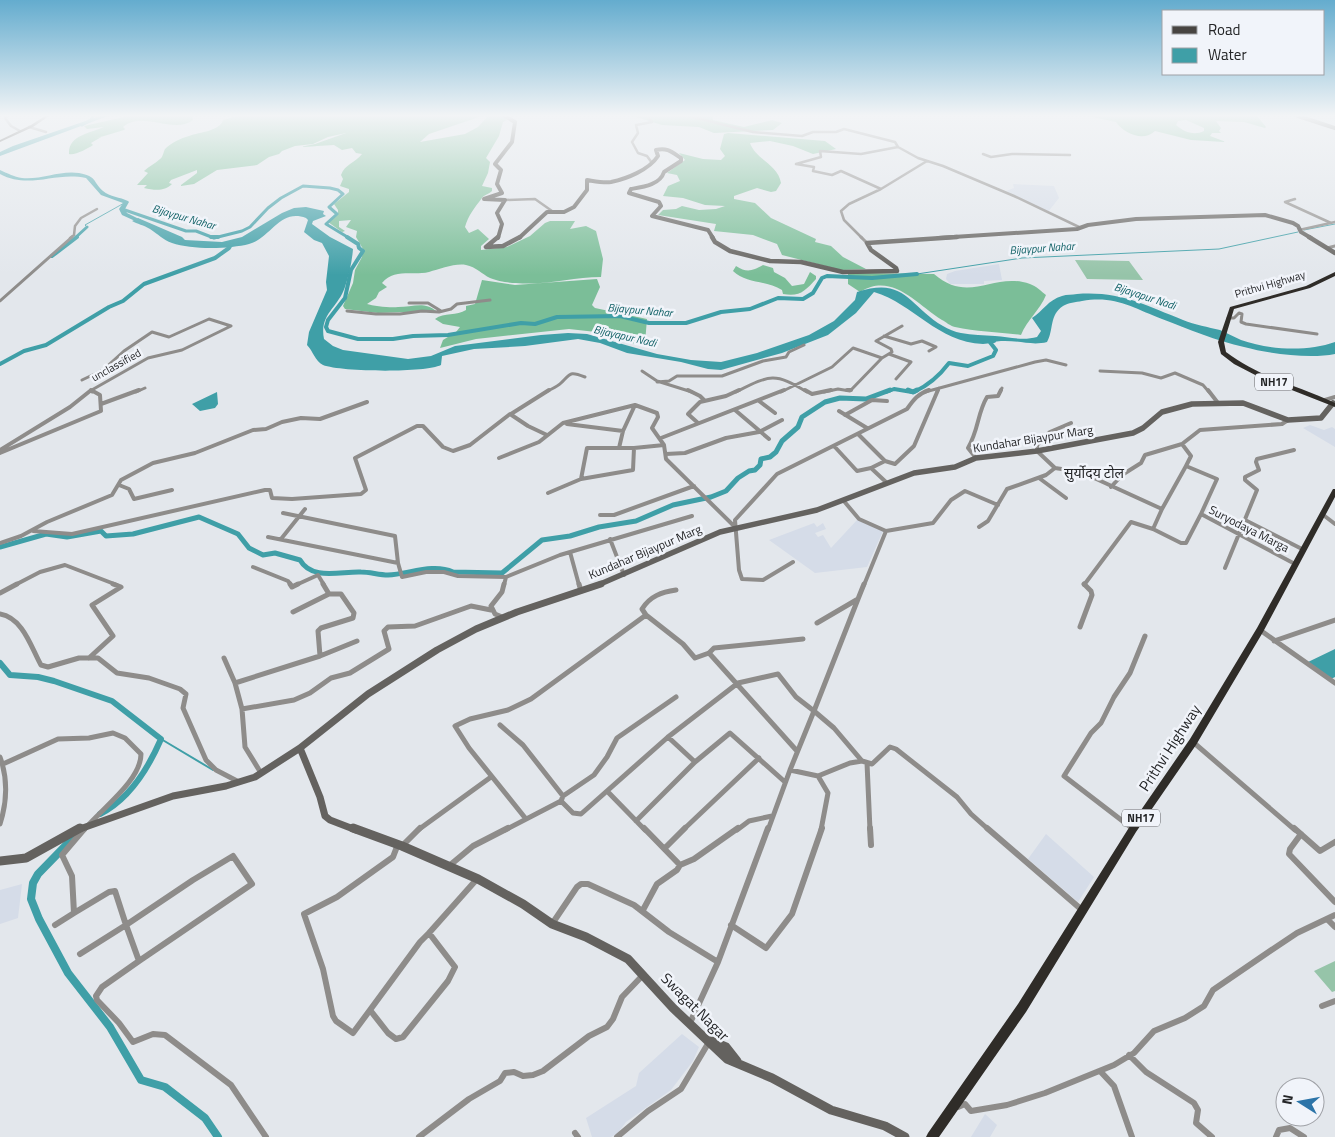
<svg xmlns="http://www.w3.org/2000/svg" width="1335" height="1137" font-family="'Titillium Web','Noto Sans Devanagari',sans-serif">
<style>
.built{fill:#d5dce8}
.green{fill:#96c4a9}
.forest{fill:#7bbe98;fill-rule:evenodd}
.water{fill:#3f9fa7}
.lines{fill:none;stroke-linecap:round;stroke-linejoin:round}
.stream-far1{stroke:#3f9fa7;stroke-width:1}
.stream{stroke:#3f9fa7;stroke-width:2}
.canal-far4{stroke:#3f9fa7;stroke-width:3}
.canal-far3{stroke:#3f9fa7;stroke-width:4}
.canal-far2{stroke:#3f9fa7;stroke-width:5}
.canal-far1{stroke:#3f9fa7;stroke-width:6}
.canal{stroke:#3f9fa7;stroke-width:8}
.river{fill:#3f9fa7;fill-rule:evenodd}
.street-far4{stroke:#8e8c8a;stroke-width:2.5}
.street-far3{stroke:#8e8c8a;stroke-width:3}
.street-far2{stroke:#8e8c8a;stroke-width:4}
.street-far1{stroke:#8e8c8a;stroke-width:5}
.street{stroke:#8e8c8a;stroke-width:6}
.secondary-far4{stroke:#64625f;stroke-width:4}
.secondary-far3{stroke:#64625f;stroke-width:4.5}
.secondary-far2{stroke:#64625f;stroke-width:5.5}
.secondary-far1{stroke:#64625f;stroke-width:7}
.secondary{stroke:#64625f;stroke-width:9}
.primary{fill:#474441;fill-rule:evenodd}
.highway{fill:#2f2c28;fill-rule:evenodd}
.labels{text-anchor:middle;stroke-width:5;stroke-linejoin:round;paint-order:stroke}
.far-water-label{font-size:11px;font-style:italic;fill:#0f6065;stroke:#f1f4fa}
.far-street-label{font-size:11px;fill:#242527;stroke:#f1f4fa}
.shield{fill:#f1f4fa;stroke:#626366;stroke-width:1}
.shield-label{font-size:11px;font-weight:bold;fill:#242527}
.street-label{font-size:12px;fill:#242527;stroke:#f1f4fa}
.neighbourhood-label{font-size:14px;fill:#242527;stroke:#f1f4fa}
.near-street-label{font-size:15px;fill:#242527;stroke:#f1f4fa}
</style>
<rect width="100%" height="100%" fill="#e3e7ec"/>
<path class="built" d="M1013 184 1054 186 1059 198 1048 212 1006 191 1014 188Z
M999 264 1002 280 984 281V284H950L946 279 947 274 955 271Z
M1310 425 1324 430 1332 427 1335 429V447L1303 428Z
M857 520 883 531 867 567 815 573 769 540 814 523 817 527 823 523 826 529 815 533 818 537 823 535 831 548Z
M1046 834 1094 877 1078 902 1028 859Z
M22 884 18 918 0 924V890Z
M682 1034 699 1047 693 1061 671 1090 626 1122 618 1133 611 1137H592L586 1118 636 1086 639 1073Z
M985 1114 997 1125 990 1137H971Z"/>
<path class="green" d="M1075 260 1129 261 1143 280 1087 279Z
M1335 961V991L1332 992 1314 971Z"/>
<path class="forest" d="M128 116H192L193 120C173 135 143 110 123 127L125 129 124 130 94 139 103 136 91 143 93 145C89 148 74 156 69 154 68 135 91 133 104 127L87 129 84 126Z
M237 116H482L429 134 420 142 465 134 478 127 488 116H502L507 120 503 122 499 136 486 158 490 162 488 173 482 186 492 188V191C489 194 484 195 482 198 475 207 468 216 465 227L469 233 478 229 489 239 481 246V250L507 247 530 236 545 223 550 221H575L570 229 586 226 596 231 603 259 601 277C573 277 545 286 516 283 509 283 497 281 490 278 482 274 476 267 466 265 455 263 440 269 429 272 413 276 394 268 382 283L387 287 379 292 376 298 367 304C373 306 391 308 398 307 412 307 425 301 436 311L378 313 345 309 343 306 353 283 355 270 362 257 363 249 356 237 357 231 346 227 351 220 339 221V227L345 231 342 232 328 222 338 214V210L334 204 349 192V189L340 186 343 179 341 175C345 164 355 163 362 154L356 153 352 148 342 150 334 145 300 147 315 144 346 133 328 137 313 144 295 146 282 151 279 154 269 157 257 165 217 170 194 184 181 186V185L197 173V170L171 180 169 183 172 184C164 192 154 190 144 188L147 185H137L148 173 144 171C149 166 155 164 160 159 163 157 163 153 165 149 171 143 181 138 189 136 200 132 220 131 223 120Z
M633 116H712L713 120 744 127 772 120 782 123 773 130 714 133 699 127 662 125Z
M1088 116H1257L1266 127 1265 128 1244 122 1216 121 1221 128 1219 131 1221 133H1212L1210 136 1226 142 1191 140 1155 131C1144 142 1124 134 1116 122ZM1186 120 1204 128V131C1194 136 1184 132 1176 125L1178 121Z
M728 133 825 141 836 149 813 154 793 146 770 141 750 143C756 160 778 164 781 183L776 191 771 192 757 188 734 196V199L755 203 771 218 816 239 815 242 831 246 843 257 866 269 841 270 782 255 777 244 753 235 714 231 716 224 658 215 663 210 676 209 682 206 699 210 716 209 725 206 705 205 683 198 663 196 668 186 680 181 677 175 667 173 685 160 679 153 703 159 721 160 725 156 720 149 724 134Z
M763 265 773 268 774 272 785 278 792 286 804 284 810 272 816 276V279C805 291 800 297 783 294L782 290C767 280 746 284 733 271L736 266C747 273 752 271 763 265Z
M848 273 934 274C970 305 993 271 1030 284 1036 286 1041 291 1046 295 1040 310 1027 320 1021 335 1000 332 976 332 955 327 950 326 946 322 942 320 915 303 892 272 860 292L848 284Z
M597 279 600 287 592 305 595 308 647 319 645 343 639 344 631 343 596 332 569 329 476 339 440 348 443 340 456 332 460 327 443 324 435 319C444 312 457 316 466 310V306L475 304 482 280 515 285Z"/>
<path class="water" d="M306 207 324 211 323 214 326 216 313 221 312 224 330 237 353 249C352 262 349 275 345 287 338 308 319 314 324 339L333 346 343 350 408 359 431 356 455 346 541 335 568 333 587 334 657 354 691 360 721 362 757 353 809 335 834 321 855 300 857 292C905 276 908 305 943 326 948 329 955 332 961 333 972 335 984 335 995 336 1009 337 1023 341 1037 337L1041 331 1032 318C1043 311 1048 300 1062 296 1067 294 1072 295 1077 294 1121 291 1144 305 1183 320 1195 325 1208 327 1220 330 1227 333 1234 337 1241 340 1269 350 1307 352 1335 342V354C1310 359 1270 354 1244 347 1217 341 1188 329 1162 319 1133 308 1115 295 1082 301 1076 302 1068 303 1063 306 1049 315 1054 330 1047 342 1032 346 1017 340 1001 341 995 341 989 344 983 344 937 342 914 304 874 292L856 313 828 335 782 353 721 370 708 369 681 362 627 353 600 343 578 339 525 346 474 349 442 356 441 365C425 373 341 372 323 365 315 361 313 351 307 345L309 332 327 290 326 282 329 256 322 243 314 240 304 232 308 220 306 218C280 208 271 238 249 244 230 249 192 250 172 243 163 240 158 234 150 229 144 225 137 224 132 221L138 218 182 237 185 240 222 242 242 237 282 213 294 208Z
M217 392 218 404 215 408 200 411 192 404Z
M1335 649V677L1331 679 1308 662Z"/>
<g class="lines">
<path class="stream-far1" d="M87 227 85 225 126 202
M1304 230 1335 224
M917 274 1022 258 1219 249 1298 232"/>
<path class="stream" d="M161 739 213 770"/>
<path class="canal-far4" d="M82 125 91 120 93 116
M122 209 186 231H196L214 238 242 231 250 227 268 208 281 198 303 186 330 188 338 190 343 194 329 207 337 214 326 224 349 238
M75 238 87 227"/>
<path class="canal-far3" d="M211 237H218
M347 237 358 244 359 248 363 251 351 270 345 298 328 320 326 327 328 331 358 339H393L413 336 448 335 521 323 535 324 557 317 620 316 649 323H686L721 312 750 309 778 298 803 299 813 293 822 278 827 276 872 278 917 274
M52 256 77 237
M0 364 24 351 46 345 109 307 123 301 144 284 215 258 229 248 232 243
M886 392 894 389 912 392
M914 392C927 386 940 375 949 363L968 366 993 356 996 350 989 341H994"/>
<path class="canal-far2" d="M908 390 913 392 917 390
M0 547 46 534 67 537 101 531 106 536 133 534 199 517 238 534 249 548 263 555 275 553 300 560C312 581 341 571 361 572 370 572 379 575 388 575 409 574 433 563 453 572L502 573 542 540 570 536 599 527 636 521 673 505 711 497 726 491 738 478 749 471 755 470 760 465 761 459 770 457 776 452 782 441 798 427 802 417 825 402 840 398 866 399 890 390"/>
<path class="canal-far1" d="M0 663 10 675 38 677 54 681 112 701 161 739C148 769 130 799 100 814"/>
<path class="canal" d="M74 837 38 874 33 883 31 899 39 919 68 973 110 1027 141 1080 165 1087 205 1118 218 1137"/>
<path class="river" d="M100 116H108L0 156V152L13 146Z
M0 170C7 173 14 177 22 178 41 180 60 170 79 173 98 177 92 181 103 191 110 197 120 197 128 201L129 202 125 209 127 213 149 224 144 225 122 215 119 209 123 203 101 195 86 178C55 171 30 190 0 174Z"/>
<path class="street-far4" d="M7 116 5 118 11 126 20 131
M647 116 652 122 636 125 638 133 632 142 638 153 647 156 652 163
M688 116 753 132 802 136 813 132H836L844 129 895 142 898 147 918 158 943 166 1014 196 1079 227
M29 127 46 132
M983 154 991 157 1012 154 1070 155
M881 189 841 171 832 175 813 171 814 167 796 164 821 157 820 151 861 154 898 147
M1295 199 1285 202 1331 223
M505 200 535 199 552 211
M1299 230 1335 222
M70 238 74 235 75 226 81 218 97 209
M862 238 844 220 841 211 849 204 881 189 927 161"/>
<path class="street-far3" d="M861 237 867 243
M1327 248 1335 246
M0 301 72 237
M409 303H428L441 311
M347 311 376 314H400L422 311 439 312 451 309 457 304 490 300
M1228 318H1234L1239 313 1242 314 1241 322 1246 324 1317 334
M884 336 911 344 922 341 936 347 929 351
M889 354 911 362 896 379
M642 371 657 381 692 392
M1100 371 1142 373 1161 378 1175 373 1203 385 1209 392
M82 380 103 370 124 351 152 332 169 337 209 319 231 326 182 350 148 358 90 391 92 392
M657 382 669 381 677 376H722L763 361 786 357 789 352 804 345
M136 392 145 388
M546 392C551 389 557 387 561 383 571 373 570 371 585 377
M736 392C770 375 774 372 807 392
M781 392 832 367 853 348 882 358
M824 392 838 389 850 391 882 358 892 352 891 349 876 341 902 326
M925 392 1035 362 1046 360 1066 365
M937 392 939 388
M1000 392 1002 388"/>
<path class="street-far2" d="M688 390 700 396 704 400
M805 390 812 394 831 390
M847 390H851
M1208 390 1218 403
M1325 400 1335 397
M759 401 775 413
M101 404 139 390
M735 410 769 439
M839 411 867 428
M511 414 549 390
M845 415 872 400 887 401
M698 423 688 414 700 402 726 396 739 390
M567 424 623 431
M858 434 885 461
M661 438 784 390
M834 446 857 471 871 468 885 461 895 464 914 446 938 390
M619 448 623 431 635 405
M0 450 70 407 90 391
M0 453 101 411 100 395 91 390
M666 454 685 453 726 438 759 432 782 420
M499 458 539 442 563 423 635 405 657 413 658 417 652 428 664 445 666 459 735 527
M976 458 968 448C979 429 977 414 987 397L998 396 1001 390
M1186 466 1191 456 1182 444 1200 430 1282 424 1288 420
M871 468 887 483
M1055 468 1037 451V445L1050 432 1071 423
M1039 478 1066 498
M581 479 587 448H634L664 445
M119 485 129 489 134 499 172 490
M1111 487 1122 475 1141 463 1145 455 1182 444
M548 493 581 479 633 470 634 448
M843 500 859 519 886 531 864 585
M1162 509 1186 466 1217 479 1201 514
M283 513 395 536 398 563 402 577 426 572H444L458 576 506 577 560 555 692 516
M1322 514 1335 524
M600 515H614L694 486
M1245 520 1302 549
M979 527 988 521 1007 489 1046 475 1055 468 1081 472 1162 509 1153 529 1181 543H1186L1201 514 1295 564
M33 531 72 534 265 490H270L272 498 292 499 361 494 366 490 355 458 417 426H423L443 447 453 451 470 445 510 414 528 426 547 435
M886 531 933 523 951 500 965 491 998 505
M268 537 398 563
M281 539 305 509
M610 539 624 575
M0 543 21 536 47 522 112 495 121 480 153 463 195 453 253 430 266 429 282 422 301 418 320 419 367 402
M570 552 579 585
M793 562 763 580 742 579 739 570 735 520 777 474 907 409C914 399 918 394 929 390
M253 567 288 581 291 585
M1225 568 1257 490 1245 480V477L1259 470 1256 462 1257 459 1294 450
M15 585 40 572 65 565 117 585
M296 585 318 575 324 585
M504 585 506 577
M1084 585 1131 522 1153 529"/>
<path class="street-far1" d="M290 584 292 587 298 584
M579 584 581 591
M0 593 17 584
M858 599 814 711 834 728 862 761
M293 612 329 594
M0 614C23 618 31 647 41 665L48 667 79 658H98L117 673 149 678 180 689 186 694 183 708 206 760 216 770 239 782
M646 615 642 609C650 596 662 592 676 590
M502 617 495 614 491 606 502 592 504 584
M817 623 858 599 864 584
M1080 627 1092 595 1091 591 1084 584
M1260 630 1335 683
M1274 641 1335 620
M709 653 797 751
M320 656 357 641
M89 658 113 636 92 605 121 587 113 584
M224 658 235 683 320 656 318 631 321 628 353 618 354 613 341 594H329L323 584
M235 683 242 709 245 747 261 773
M242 709 294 700 310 693 331 678 350 673 389 649 384 631 388 627 415 626 471 606 491 610
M500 725 523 745 563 796
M668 737 695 762
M1193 742 1295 830
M0 757C8 779 7 802 0 824
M867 763 870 830
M3 764 58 739 89 738 113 733 125 738 141 754C141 781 100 810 84 830
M818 776 828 793 821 830
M607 791 645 830
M561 801 573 813 581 814 668 737 738 683 778 674 796 697 814 711 790 770
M526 819 469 748 455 726 470 719 508 710 531 699 646 615 683 644 695 658 709 653 714 648 803 639
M636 821 695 762 730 733 785 782
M1133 829 1064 776 1091 733 1101 723 1114 697 1130 673 1145 636
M418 830 491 777
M505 830 561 801 563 796 594 775 607 757 617 738 676 697
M683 830 759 758
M737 830 749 821 772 816
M768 830 790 770 818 776 850 763 862 761 872 764 890 747 896 749 957 797 971 814 989 830"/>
<path class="street" d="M85 828 62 855 72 876 74 913 109 892 115 891 126 925
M644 828 680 865
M870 828 871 845
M987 828 1082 910
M1294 828 1320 851 1335 842
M1301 834 1290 849 1289 854 1335 902
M402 846 420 828
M665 848 685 828
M233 856 252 884 139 961 126 925 193 880Z
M449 866 473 846 508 828
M643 910 657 884 677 870 680 865 694 859 738 828
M1328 920 1335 927
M552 924 577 887 581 884H588L634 905 669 932 718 962
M55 925 74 913
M731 925 766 948 792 914 822 828
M429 933 455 967 448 981 403 1037 396 1039 388 1033 370 1010 420 942Z
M429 933 477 879
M80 954 126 925
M139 961 102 987 96 996 97 1000 119 1023 133 1042 153 1034 165 1035 231 1085 266 1137
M1322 1006 1335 1001
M370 1010 353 1033 336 1021 333 1016 323 969 304 914 337 897 393 857 398 844
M690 1023 718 962 768 828
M1129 1055 1146 1072 1194 1103 1198 1110 1196 1123 1212 1137
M1100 1071 1114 1086 1132 1137
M958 1107 965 1104 971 1111 1007 1105 1045 1093 1114 1065 1134 1053 1154 1031 1185 1018 1204 1006 1213 990 1270 951 1297 933 1335 915
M575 1133 578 1137
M419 1137 469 1099 500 1081 505 1073 514 1072 523 1076 533 1075 543 1071 589 1036 607 1027 613 1019 622 997 643 975
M617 1137 648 1111 681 1089 709 1042
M1276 1137 1279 1130 1290 1128 1304 1137"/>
<path class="secondary-far4" d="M1298 116 1335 128
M498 238 502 224 497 213 505 200 484 199 502 193 497 184 501 170 495 164 512 142 515 122 505 116
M519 238 547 212H564L574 207 587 190V180C594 181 603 183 611 182 626 179 649 170 658 156L656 150C667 147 672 152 681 158V161L664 172C660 185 643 187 631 189L629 193 659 202 661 206 652 216 708 230 713 238
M938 238 1077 229 1088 225 1136 219 1265 215 1293 223 1298 226 1301 232 1311 238"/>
<path class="secondary-far3" d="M498 237 486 247 503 246 520 237
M712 237 715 242 730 251 770 261 801 262 843 272 897 271 896 268 871 250 867 243 957 237
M1309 237 1335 253"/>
<path class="secondary-far2" d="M598 585 720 532 817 510 914 473 955 467 976 458 1037 451 1133 433 1143 428 1162 412 1192 404 1243 403 1288 420 1321 418 1333 403"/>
<path class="secondary-far1" d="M300 748 320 797 325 816 330 820 356 830
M77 830 173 796 226 786 255 777 300 748 368 694 437 650 476 629 517 612 601 584"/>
<path class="secondary" d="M353 828 402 846 478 879 523 904 552 924 586 937 628 959 673 1008 727 1059 772 1078 831 1110 885 1126 905 1137
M0 861 26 858 80 828
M709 1040 726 1047 737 1061"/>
<path class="primary" d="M45 116H49L33 127 0 142V140L31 125Z"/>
<path class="highway" d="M1335 272V276L1310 288 1234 309 1224 342 1226 352C1260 378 1297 385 1335 403V407L1261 378 1234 364 1221 354 1218 342 1230 307 1306 286Z
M1333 489H1335V497L1263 632 1196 745 1136 832 1026 1012 939 1137H926L928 1133 1018 1004 1130 826 1190 739 1257 628Z"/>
</g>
<linearGradient id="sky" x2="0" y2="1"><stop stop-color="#64acce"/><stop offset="0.42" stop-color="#f2f4f6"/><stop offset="1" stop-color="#f2f4f6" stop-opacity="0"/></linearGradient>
<rect width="1335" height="275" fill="url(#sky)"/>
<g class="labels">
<g class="far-water-label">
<text transform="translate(184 217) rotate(16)" y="4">Bijaypur Nahar</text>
<text transform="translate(1042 248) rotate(-4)" y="4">Bijaypur Nahar</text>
<text transform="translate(1145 296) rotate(18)" y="4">Bijayapur Nadi</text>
<text transform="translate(640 310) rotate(5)" y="4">Bijaypur Nahar</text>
<text transform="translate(625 336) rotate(13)" y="4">Bijayapur Nadi</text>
</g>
<g class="far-street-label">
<text transform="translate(1270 284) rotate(-16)" y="4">Prithvi Highway</text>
<text transform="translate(116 365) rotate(-29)" y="4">unclassified</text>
</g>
<g class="shield">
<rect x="1255" y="373.5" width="38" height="17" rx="4"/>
<rect x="1122" y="809.5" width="38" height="17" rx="4"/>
</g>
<g class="shield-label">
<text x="1274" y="386">NH17</text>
<text x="1141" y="822">NH17</text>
</g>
<g class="street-label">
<text transform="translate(1033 439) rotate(-9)" y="4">Kundahar Bijaypur Marg</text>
<text transform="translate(1249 529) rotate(27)" y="4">Suryodaya Marga</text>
<text transform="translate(645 552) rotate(-23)" y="4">Kundahar Bijaypur Marg</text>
</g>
<g class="neighbourhood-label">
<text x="1094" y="478">सुर्योदय टोल</text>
</g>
<g class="near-street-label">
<text transform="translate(1170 748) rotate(-57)" y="5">Prithvi Highway</text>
<text transform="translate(695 1007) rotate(45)" y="5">Swagat Nagar</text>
</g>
</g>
<rect x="1162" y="10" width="162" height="65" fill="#f1f4fa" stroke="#9fa1a6"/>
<rect x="1172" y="26" width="25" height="8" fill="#474441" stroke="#9fa1a6"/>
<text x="1208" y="35" font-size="15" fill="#242527">Road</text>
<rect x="1172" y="48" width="25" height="15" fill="#3f9fa7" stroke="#9fa1a6"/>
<text x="1208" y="60" font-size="15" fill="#242527">Water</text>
<g transform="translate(1300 1102) rotate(281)"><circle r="24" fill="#f1f4fa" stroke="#9fa1a6"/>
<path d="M0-4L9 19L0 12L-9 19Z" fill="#2c74a8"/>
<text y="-8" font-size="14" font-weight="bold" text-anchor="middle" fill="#242527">N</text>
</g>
</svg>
